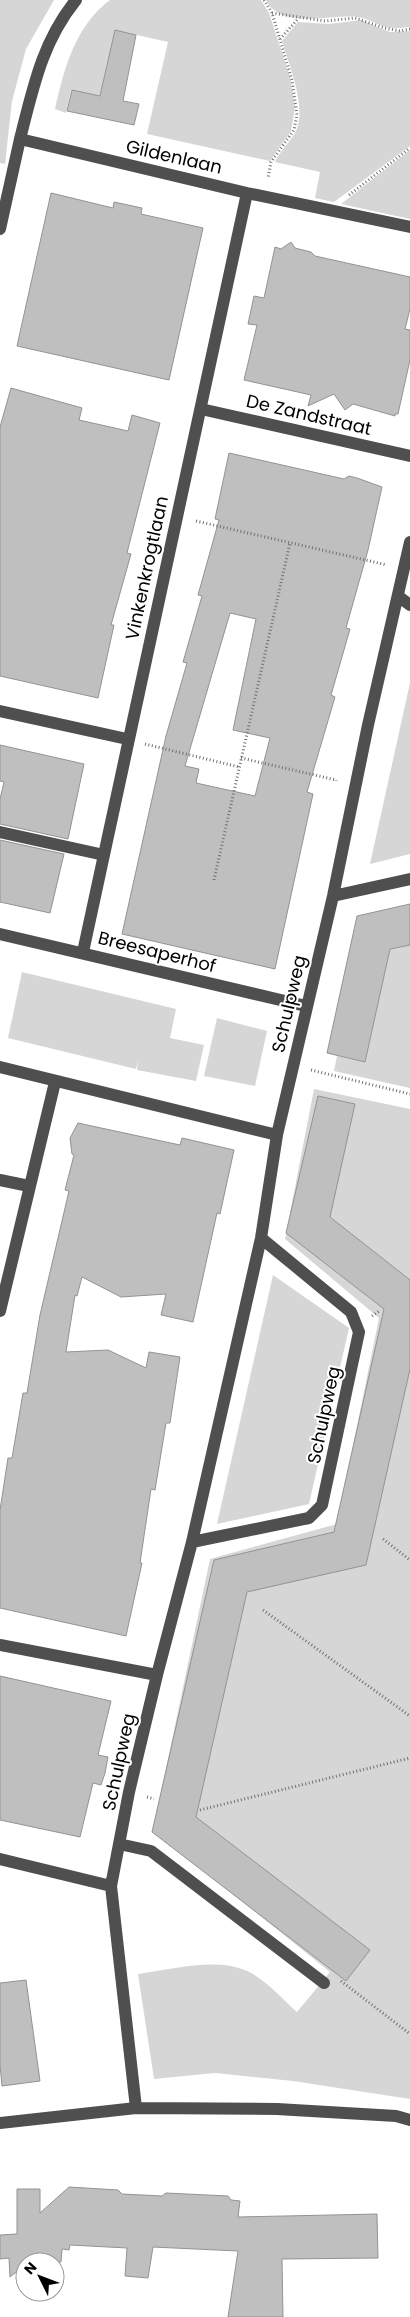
<svg xmlns="http://www.w3.org/2000/svg" width="410" height="2317" font-family="Poppins,sans-serif">
<style>
.green{fill:#d6d6d6}
.building{fill:#bfbfbf;stroke:#939393;fill-rule:evenodd}
.lines{fill:none;stroke-linecap:round;stroke-linejoin:round}
.path{stroke:#717171;stroke-width:3;stroke-dasharray:1 2.5;stroke-linecap:butt}
.minor{stroke:#4f4f4f;stroke-width:12}
.labels{text-anchor:middle;stroke-width:4;stroke-linejoin:round;paint-order:stroke}
.street-label{font-size:18px;fill:#000;stroke:#fff}
</style>
<rect width="100%" height="100%" fill="#fff"/>
<path class="green" d="M0 0H54L26 49 12 101 5 164 0 163Z
M110 0H261L269 13 290 77 295 107 291 131 270 161 147 134 168 42 115 30 100 96 71 90 66 113 55 109C64 69 75 26 110 0Z
M266 0H410V27C402 28 391 29 383 26 374 23 367 18 357 17 332 14 280 30 266 0Z
M361 20 390 32 410 31V146L334 202 315 198 320 172 275 162C280 151 289 143 295 133 308 109 289 65 282 41L298 22 329 24Z
M410 150V219L341 204Z
M410 683V854L370 864Z
M410 945V1088L334 1071 337 1056 365 1062 390 949Z
M22 972 176 1009 170 1038 204 1045 196 1081 137 1070 138 1061 136 1069 8 1038Z
M217 1018 267 1031 255 1086 204 1076Z
M314 1089 410 1109V2099L293 2081 215 2073 154 2079 138 1974C168 1970 213 1958 242 1969 263 1976 281 1998 297 2012L330 1972 153 1830 210 1559 337 1524 379 1318 285 1239Z
M273 1275 349 1328 309 1504 217 1524Z"/>
<path class="building" d="M115 30 136 35 123 101 139 104 134 125 67 111 72 90 100 96Z
M51 193 113 208 114 202 142 208 141 214 203 228 169 380 17 346Z
M291 242 295 248 311 252 315 256 410 277V309L405 329 410 330V360L398 414H395V416L353 404 345 410 334 394 308 406 311 395 244 380 257 325 248 324 254 296 264 298 275 247 281 249Z
M11 388 82 408 79 420 128 431 132 415 160 423 127 553 131 554 111 625H114L98 698 0 676V427Z
M229 453 344 479 349 476 357 478 382 487 368 550 346 628 350 629 331 695 335 697 307 792 313 794 275 969 122 934 166 736 187 663 183 662 202 596 198 595 219 520 215 519ZM230 613 256 619 233 730 270 738 255 796 196 783 199 769 185 766Z
M0 745 84 764 68 839 0 824V799L4 782 0 781Z
M0 840 64 854 50 913 0 902Z
M410 904V945L390 949 365 1062 327 1053 357 916Z
M318 1096 355 1104 330 1217 410 1280V1369L366 1565 247 1592 196 1817 370 1950 346 1981 152 1832 214 1560 334 1532 384 1309 286 1233Z
M78 1123 180 1145 182 1138 234 1150 220 1214 217 1213 193 1322 161 1315 166 1294 121 1297 82 1277 77 1296 75 1295 66 1352 108 1350 146 1368 149 1352 180 1357 170 1423H166L155 1490 151 1489 140 1563H142L126 1636 0 1608V1510L8 1458H12L23 1393H27L40 1315 69 1191 65 1190 74 1155 72 1154 70 1138Z
M0 1676 111 1701 98 1755 108 1757 105 1773 101 1785 93 1783 80 1837 0 1820Z
M26 1980 40 2081 2 2086 0 2065V1983Z
M69 2187 118 2190 122 2194 162 2196 166 2193 228 2196 231 2200 240 2201 238 2217 377 2214 378 2258 282 2259 283 2317H228L238 2251 153 2247 148 2278 125 2276 127 2248 70 2245 69 2250 62 2249 61 2262H25V2265L10 2277 9 2258 0 2259V2235L17 2234V2189H40V2213Z"/>
<g class="lines">
<path class="path" d="M264 0 272 13 292 80 297 115 294 130 271 162 268 178
M272 13 325 21 355 18 385 28 400 31 410 29
M280 39 298 19
M349 195 410 148
M196 521 387 565
M145 744 239 767
M241 758 336 780V781
M214 880 290 543
M311 1070 410 1094
M372 1316 379 1311
M383 1539 410 1560
M263 1610 410 1716
M147 1797 154 1799
M200 1810 410 1758
M341 1981 410 2034"/>
<path class="minor" d="M20 139C33 88 42 42 76 0
M0 229 20 139 247 193 410 227
M201 409 410 456
M398 596 410 605
M0 711 127 739
M0 832 104 855
M333 896 410 879
M0 934 306 1006
M83 952 247 193
M0 1067 277 1135
M0 1180 29 1186
M0 1311 55 1082
M192 1542 309 1518 322 1505 359 1332 351 1312 261 1238
M0 1645 157 1675
M119 1844 151 1851 324 1983
M0 1859 111 1886
M136 2108 111 1886 129 1792 157 1675 192 1542 261 1238 277 1135 333 896 368 725 410 542
M0 2123 136 2108 277 2109 396 2116 410 2120"/>
</g>
<g class="labels">
<g class="street-label">
<text transform="translate(174 157) rotate(13)" y="6">Gildenlaan</text>
<text transform="translate(309 415) rotate(13)" y="6">De Zandstraat</text>
<text transform="translate(147 568) rotate(-78)" y="6">Vinkenkrogtlaan</text>
<text transform="translate(157 952) rotate(14)" y="6">Breesaperhof</text>
<text transform="translate(289 1004) rotate(-77)" y="6">Schulpweg</text>
<text transform="translate(324 1415) rotate(-78)" y="6">Schulpweg</text>
<text transform="translate(119 1762) rotate(-78)" y="6">Schulpweg</text>
</g>
</g>
<g transform="translate(40 2277) rotate(312)"><circle r="24" fill="#ffffff" stroke="#999999"/>
<path d="M0-4L9 19L0 12L-9 19Z" fill="#000000"/>
<text y="-8" font-size="14" font-weight="bold" text-anchor="middle" fill="#000000">N</text>
</g>
</svg>
